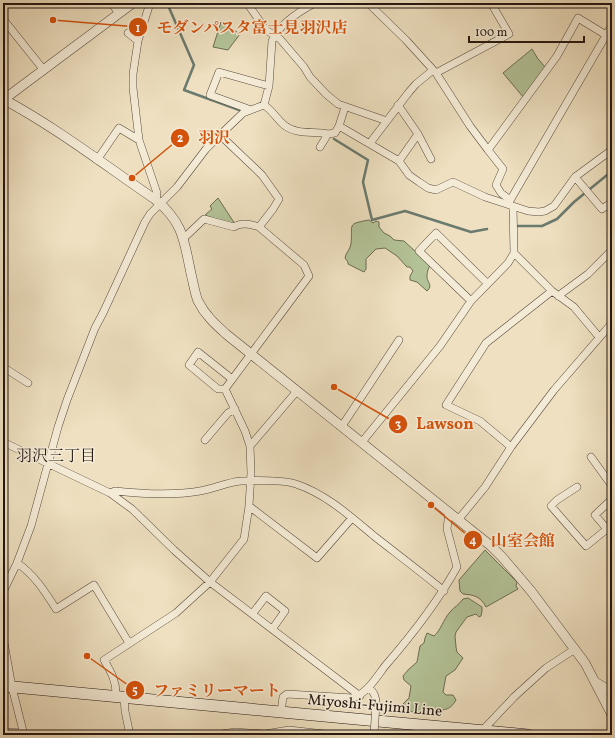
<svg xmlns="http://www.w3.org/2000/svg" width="615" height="738" font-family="Vollkorn,'Noto Serif JP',serif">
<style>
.green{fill:#b3c397;stroke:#6b6c53}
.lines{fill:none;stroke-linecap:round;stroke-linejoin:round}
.stream{stroke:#6a7a6f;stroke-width:2.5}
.minor-casing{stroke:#56483b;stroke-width:8}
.tertiary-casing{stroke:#56483b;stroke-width:10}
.secondary-casing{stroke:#23150f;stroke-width:12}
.minor{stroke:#f4ebd6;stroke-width:7}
.tertiary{stroke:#f4ebd6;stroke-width:9}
.secondary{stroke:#f4ebd6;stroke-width:11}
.minor-bridge-casing{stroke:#56483b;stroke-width:8;stroke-linecap:butt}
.minor-bridge{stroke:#f4ebd6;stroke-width:7}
.labels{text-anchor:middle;stroke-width:3;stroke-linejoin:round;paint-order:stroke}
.street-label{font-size:15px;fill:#23150f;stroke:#f4ebd6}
.neighbourhood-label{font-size:16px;fill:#23150f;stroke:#f4ebd6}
.leader{fill:none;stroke:#d4520c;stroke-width:1.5}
.callout-dot{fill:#d4520c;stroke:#f4ebd6;stroke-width:1.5}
.mark-label{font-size:12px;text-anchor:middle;font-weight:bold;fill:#fff}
.callout-label{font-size:16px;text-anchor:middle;font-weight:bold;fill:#d4520c;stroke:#f4ebd6;stroke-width:3;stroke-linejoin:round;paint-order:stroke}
</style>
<rect width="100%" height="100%" fill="#eee0c0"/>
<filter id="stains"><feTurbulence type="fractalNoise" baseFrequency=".005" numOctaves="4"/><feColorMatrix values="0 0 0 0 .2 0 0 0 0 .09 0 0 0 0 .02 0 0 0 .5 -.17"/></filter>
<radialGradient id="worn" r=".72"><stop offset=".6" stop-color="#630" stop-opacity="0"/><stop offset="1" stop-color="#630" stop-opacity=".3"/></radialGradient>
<path class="green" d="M221 22 240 34 228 50 213 47Z
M532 49 538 59 546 68 524 98 503 73Z
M218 198 235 224 222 222 205 215 212 209 210 206Z
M369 220 373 223 376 221 379 222V227L384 233 390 236 394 240 404 241 430 265C429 268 427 271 427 275 426 282 434 285 427 291L417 282 410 280V276L413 271 410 267H407L397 256 385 248 376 249 366 259V269L364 272 348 264V262L345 258C346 252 350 250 351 244 353 224 346 224 369 220Z
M485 550 517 582 516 586 518 589 486 607C480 596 474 595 463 594L460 591 459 580Z
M468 598 482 607V611L481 616 479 617 476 614 467 617 456 632 455 636 456 647 457 652 463 658 455 670 446 676 443 692 446 695H453L456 700C449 712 444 709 431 711 429 711 427 712 425 713 417 715 407 711 402 705L409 698 411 686 404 680 403 676 408 670 417 662 420 646 424 643 425 638 427 633 434 636C441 630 443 620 450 612 454 607 459 605 463 599Z"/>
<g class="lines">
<path class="stream" d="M167 3 194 65 184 90 242 111
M334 139 368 160 363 182 372 220 405 211 471 232 487 229
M518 226H542L557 219 574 202 612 171"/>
<defs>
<path id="minor" d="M111 3 119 13
M150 3 138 41 133 74V88L139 140 157 193 156 200
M247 3 266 30 280 39 304 67 310 77 326 94 338 104 387 121
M368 3 406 40 436 73 470 126 488 150 557 56 578 18 606 35
M3 19 43 69
M128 33 138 41
M436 73 509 34 491 3
M264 105C273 111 276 118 284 125 296 135 313 131 328 134
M398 105 418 134 431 159
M251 110 210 95 219 72 269 86
M339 126 345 107
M370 143 409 92 416 84 433 70
M320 147 328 134 335 133 339 126 399 161 409 175 419 182 428 188 436 190 453 182 485 197 528 211 539 212 545 211 554 206 575 177 609 152 612 148
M488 150 503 169 496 185 501 193 510 200
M97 160 119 128 139 140
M399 161 418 134
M575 177 602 209 612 202
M508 204 612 25
M184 238 204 219 234 227C241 222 251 224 259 227
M514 253 552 291 574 307 599 337
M558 296 588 274 612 250
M471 301 419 251 436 233 487 283
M3 367 28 383
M225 389H218L189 365 198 352 232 379
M342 426 399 340
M205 440 228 413 235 409
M3 442 110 493 132 509 174 550 210 582 360 696
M362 442 440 346 471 301 508 263 514 253 513 206
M250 446 297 391
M511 447 480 421 446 405 486 343 552 291
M591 457 612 486
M577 487 557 500 551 506 586 546 607 529
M110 493 115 491C143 494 172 496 200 491 214 489 227 482 241 481 254 480 285 480 296 484 326 494 350 516 374 536 397 554 421 572 444 591
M612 499 595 515 612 535
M249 506 317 558 352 518
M458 520 485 487 511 447 554 390 612 323
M17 563C34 574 46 593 56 609L94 585 129 643
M3 592 17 563 31 526 58 427 67 400 95 328 103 313 145 222 150 214 177 187 206 149 220 135 243 113 264 105 269 86 272 41C279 24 300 11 315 3
M253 613 266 596 285 611 273 628
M3 637 12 687 24 735
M369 687C374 693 376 696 376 704
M116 697C117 682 111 672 104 660L176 613 210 582 244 539 249 506 251 473 250 446 245 431 225 389 309 276 304 265 259 227 273 209 279 199 262 175 220 135
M124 697 125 711 130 735
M281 712 283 697 287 694 353 698C367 693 376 678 385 666 412 635 437 603 457 567L447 529 449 512
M3 732 24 733
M481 732 514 697 546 668 575 649
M215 735 235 732 265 734 289 730 333 735"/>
<path id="tertiary" d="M3 99C57 128 106 166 156 200 185 224 184 243 192 278 194 286 195 294 198 301 205 315 215 324 226 334L491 546 503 558 531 591 585 663 612 715
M3 100 133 3
M595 682 612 692"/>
<path id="secondary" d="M3 686 528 735"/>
</defs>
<use href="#minor" class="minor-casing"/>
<use href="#tertiary" class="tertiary-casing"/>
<use href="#secondary" class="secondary-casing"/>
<use href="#minor" class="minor"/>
<use href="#tertiary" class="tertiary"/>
<use href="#secondary" class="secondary"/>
<defs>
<path id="minor-bridge" d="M374 735 376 704"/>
</defs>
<use href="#minor-bridge" class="minor-bridge-casing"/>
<use href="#minor-bridge" class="minor-bridge"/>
</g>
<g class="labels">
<g class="street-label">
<text transform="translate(375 705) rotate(5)" y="5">Miyoshi-Fujimi Line</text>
</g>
<g class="neighbourhood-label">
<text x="56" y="461">羽沢三丁目</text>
</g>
</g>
<path class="leader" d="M53 20L138 27M132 178L180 138M334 387L398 424M431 505L473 540M87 656L135 690"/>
<g class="callout-dot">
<circle cx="53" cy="20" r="4"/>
<circle cx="132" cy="178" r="4"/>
<circle cx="334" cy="387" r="4"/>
<circle cx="431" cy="505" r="4"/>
<circle cx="87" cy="656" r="4"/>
<circle cx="138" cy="27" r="10"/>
<circle cx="180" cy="138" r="10"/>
<circle cx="398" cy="424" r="10"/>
<circle cx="473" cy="540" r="10"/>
<circle cx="135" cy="690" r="10"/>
</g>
<g class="mark-label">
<text x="138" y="32">1</text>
<text x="180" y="142">2</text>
<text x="398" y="428">3</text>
<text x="473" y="544">4</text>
<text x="135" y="694">5</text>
</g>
<g class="callout-label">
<text x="252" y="33">モダンパスタ富士見羽沢店</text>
<text x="214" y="143">羽沢</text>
<text x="445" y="429">Lawson</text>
<text x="523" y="546">山室会館</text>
<text x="217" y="696">ファミリーマート</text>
</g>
<rect width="615" height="738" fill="none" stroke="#eee0c0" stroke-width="16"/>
<rect x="4" y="4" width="607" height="730" fill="none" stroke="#23150f" stroke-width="2"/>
<rect x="8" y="8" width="599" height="722" fill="none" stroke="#23150f"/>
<path d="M469 36v6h115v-6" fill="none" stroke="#23150f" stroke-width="2"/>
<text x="475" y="36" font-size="12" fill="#23150f" stroke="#f4ebd6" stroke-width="3" paint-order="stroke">100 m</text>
<rect width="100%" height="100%" filter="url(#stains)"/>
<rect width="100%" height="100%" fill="url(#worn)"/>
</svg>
